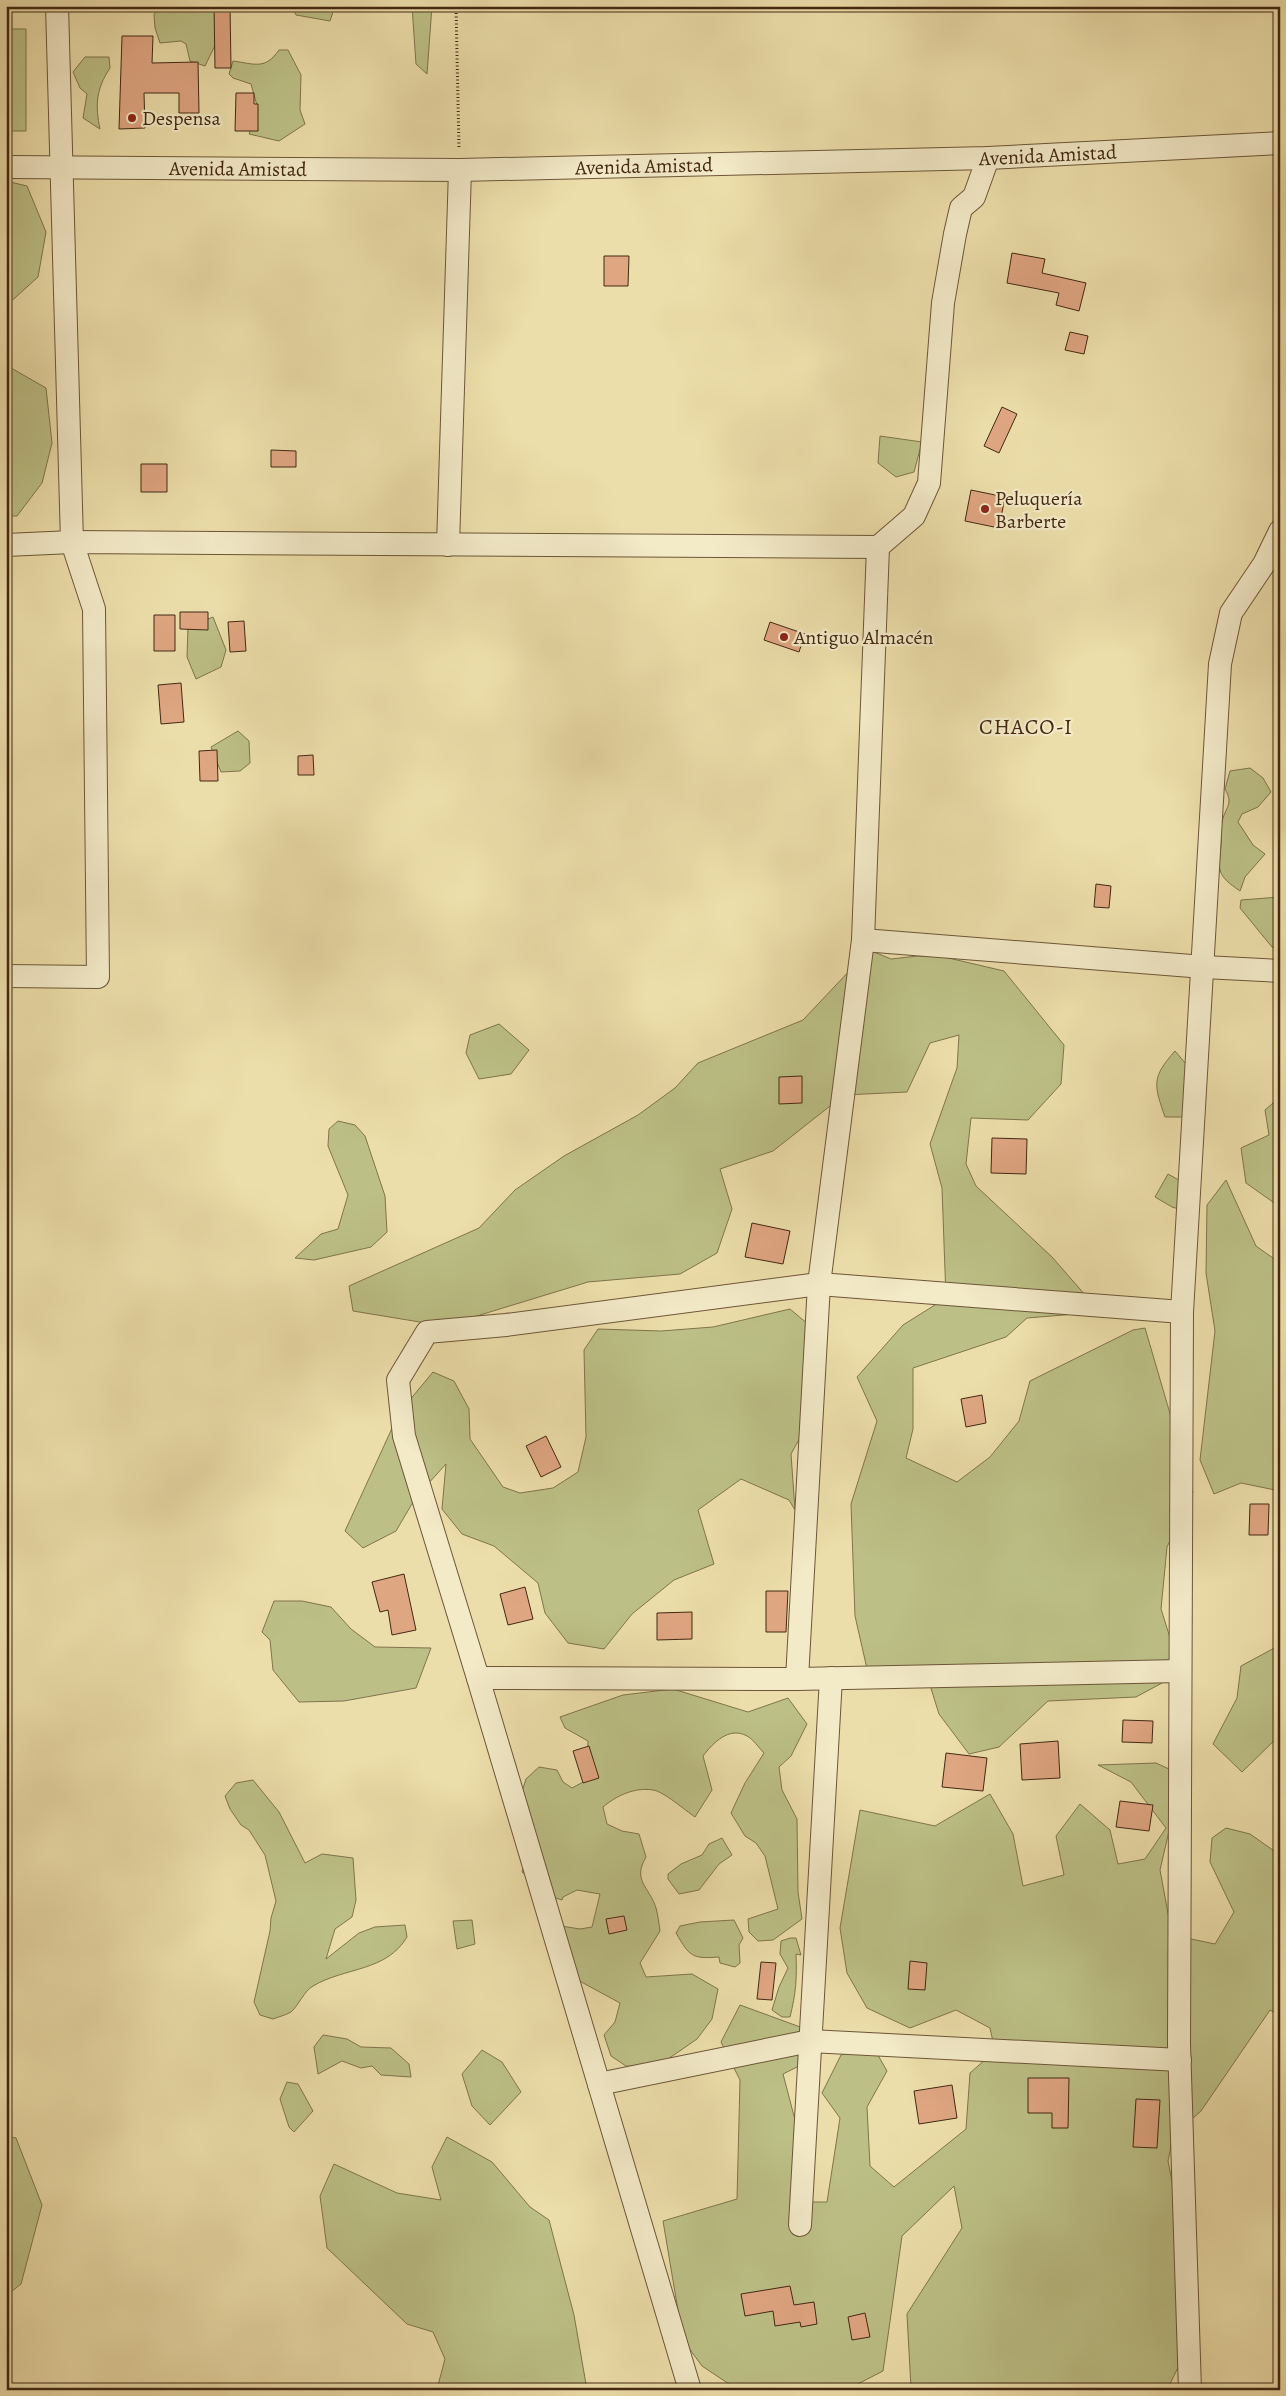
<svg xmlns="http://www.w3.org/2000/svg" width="1286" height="2396" font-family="Alegreya,serif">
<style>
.green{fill:#bcc086;stroke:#80744c}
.building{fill:#dfa682;stroke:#432812}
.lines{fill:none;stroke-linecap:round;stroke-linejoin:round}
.minor-casing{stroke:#6d5638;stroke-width:24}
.path{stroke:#432812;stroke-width:3;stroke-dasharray:1 2.5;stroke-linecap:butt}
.minor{stroke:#f3eac8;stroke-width:22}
.poi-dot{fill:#8f2418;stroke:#f3eac8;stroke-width:2}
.labels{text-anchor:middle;stroke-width:4.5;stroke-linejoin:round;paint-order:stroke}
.poi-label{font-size:20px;fill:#432812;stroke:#f3eac8;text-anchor:start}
.street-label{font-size:20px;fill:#432812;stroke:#f3eac8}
.quarter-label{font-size:22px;letter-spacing:1px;fill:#432812;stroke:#f3eac8}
</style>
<rect width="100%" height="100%" fill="#ecdeaa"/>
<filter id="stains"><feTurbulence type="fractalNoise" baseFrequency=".004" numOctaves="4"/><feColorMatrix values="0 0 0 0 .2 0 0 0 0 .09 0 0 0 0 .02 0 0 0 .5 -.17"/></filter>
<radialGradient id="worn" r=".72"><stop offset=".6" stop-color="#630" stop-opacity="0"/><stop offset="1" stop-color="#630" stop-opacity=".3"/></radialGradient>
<path class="green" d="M164 6H225L221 33 205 66 190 61 186 44 181 41 160 43 155 28 154 14Z
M292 6H335L330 21 296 15Z
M412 6H432L427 74 416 64Z
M6 29H26V131H6Z
M279 50H288L301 75 300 110 305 124 279 141 249 134 258 109 251 84 233 78 229 74 233 61C255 64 265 70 279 50Z
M85 57H109L110 68C96 89 95 105 100 129L83 118 87 94 80 88 73 72Z
M6 181 27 186 46 232 38 277 6 306Z
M6 365 46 388 52 443 42 483 17 516H6Z
M880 436 922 442 914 472 896 477 878 463Z
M213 617 226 650 221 667 196 679 187 657 188 627Z
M238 731 249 741 250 763 240 771 221 772 211 747Z
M1250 768 1263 778 1271 792 1258 807 1242 814 1238 822 1253 845 1265 854 1245 877 1240 891C1217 875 1218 872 1221 846 1222 837 1220 826 1223 818 1227 806 1233 803 1225 789L1230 771Z
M1280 897V948L1272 947 1240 908 1241 900Z
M869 950 891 959 917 956H940L1004 971 1064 1045 1061 1084 1028 1120 971 1118 966 1164 976 1186 1052 1257 1100 1312 1027 1318 1006 1337 913 1368V1429L906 1458 957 1482 990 1457 1019 1421 1030 1381 1133 1330 1145 1328 1193 1492 1167 1547 1161 1609 1176 1657 1162 1683 1136 1697 1048 1701 999 1747 969 1754 939 1714 929 1682H870L855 1616 851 1504 877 1421 857 1377 903 1325 946 1298 942 1188 930 1144 957 1068 959 1035 930 1043 907 1092 844 1095 773 1151 720 1169 732 1209 717 1253 680 1274 588 1282 444 1326 353 1311 349 1286 479 1228 515 1190 564 1156 638 1115 675 1088 698 1063 803 1020Z
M499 1024 529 1050 511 1074 479 1079 466 1053 470 1035Z
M1175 1051 1191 1070 1188 1117H1165C1154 1085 1151 1078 1175 1051Z
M1280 1097V1207L1246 1183 1241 1148 1269 1135 1265 1110Z
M338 1121 355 1125 365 1136 385 1196 387 1232 371 1247 314 1260 295 1258 321 1234 338 1229 348 1195 328 1146 329 1129Z
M1168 1174 1184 1183 1182 1210 1172 1207 1155 1197Z
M1226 1180 1256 1246 1280 1263V1500L1275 1490 1241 1483 1214 1494 1200 1460 1215 1331 1206 1273 1207 1205Z
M790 1309 815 1330 807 1425 791 1454 795 1510 789 1500 741 1479 698 1510 714 1564 674 1580 632 1614 604 1649 568 1643 545 1613 538 1583 494 1546 462 1534 442 1509 446 1464 416 1497 396 1531 363 1548 345 1531 399 1413 433 1372 454 1381 469 1409 470 1439 503 1487 520 1493 553 1488 578 1472 586 1437 584 1350 598 1329 661 1331 713 1327Z
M274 1601H302L331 1607 351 1629 375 1647 431 1648 416 1688 344 1701 299 1702 273 1670 270 1640 262 1632Z
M1280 1645V1735L1242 1772 1213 1744 1237 1698 1241 1666Z
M673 1689 748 1712 788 1698 807 1724 791 1756 779 1767 782 1790 797 1819 798 1892 802 1919 773 1940 758 1941 749 1932 748 1919 778 1909 765 1856 756 1843 745 1836 731 1813 745 1783 764 1753C759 1748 753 1739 747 1736 729 1726 713 1743 703 1756L712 1790 695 1817C686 1811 663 1791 653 1790 634 1787 616 1796 603 1807L607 1824 622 1831 639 1834 646 1857C632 1881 649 1886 656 1908 658 1915 659 1924 660 1931L640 1963 646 1977 692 1974 718 1989 712 2019 697 2039 655 2068 626 2066 611 2056 604 2035 615 2022 620 2003 574 1978 561 1926 580 1929 592 1927 600 1894 577 1890 563 1897 562 1900 546 1895 522 1872 534 1830 519 1801 526 1779 539 1767 557 1770 563 1782 572 1788 587 1780 588 1741 565 1728 560 1717 623 1695Z
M1156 1763 1182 1775 1160 1870 1172 1935 1215 1944 1234 1912 1210 1862 1212 1838 1226 1828 1250 1834 1280 1855V2016L1270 2010 1201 2111 1173 2136 1168 2161 1191 2278 1187 2349 1167 2390 911 2388 907 2314 962 2228 954 2186 902 2236 883 2371 846 2390H738L702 2366 683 2340 663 2221 737 2199 740 2080 721 2042 740 2005 803 2028 801 2065 783 2074 800 2139 803 2202H827L840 2118 822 2093 841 2055 871 2043 887 2071 867 2107 870 2166 894 2187 966 2129 970 2073 995 2051 990 2028 956 2010 910 2028 867 2008 847 1973 840 1928 860 1810 935 1826 990 1794 1013 1834 1023 1886 1064 1875 1056 1836 1080 1804 1110 1830 1118 1864 1145 1859 1166 1828 1131 1782 1098 1765Z
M253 1780 279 1812 305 1863 322 1854 353 1858 356 1900 352 1917 335 1929 326 1959 359 1933 375 1927 405 1925 407 1937C386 1972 345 1967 313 1986 304 1991 299 2005 291 2012 286 2015 278 2017 273 2019L260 2015 254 2002 270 1931 271 1918 276 1901 265 1855 249 1830 241 1825 230 1809 225 1796 236 1783Z
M722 1838 732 1855 719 1864 699 1890 679 1894 668 1879V1874L681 1864 702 1855 709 1844Z
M472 1920 475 1944 457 1949 453 1921Z
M734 1920 743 1938 739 1945 740 1963 735 1967 720 1963 719 1957C692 1959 690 1957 676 1933L680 1926 700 1922Z
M790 1938H796L801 1955 796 1954C797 1978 796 1993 790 2017H782L772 2010 779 1987 788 1968 780 1954 781 1941Z
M323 2035 347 2039 361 2047 391 2048 409 2064 411 2077 381 2075 372 2066 361 2068 342 2061 318 2074 314 2047Z
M482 2050 502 2062 521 2092 490 2125 472 2106 462 2074Z
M287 2082 298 2084 313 2111 294 2132 289 2127 280 2099Z
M6 2136 16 2138 42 2205 21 2284 6 2296Z
M447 2137 492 2162 530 2207 549 2220 574 2315 587 2390H434L437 2389 445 2359 433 2332 407 2324 327 2248 320 2196 334 2164 397 2193 441 2200 432 2167Z"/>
<path class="building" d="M214 6H230L231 68H215Z
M122 36H153L152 63 198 62 199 113H179V93H144L145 128 119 129Z
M236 93H254V104H258V131H235Z
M1012 253 1045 259 1042 273 1086 283 1079 311 1056 305 1059 293 1007 283Z
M604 256H629L628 286H604Z
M1070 332 1088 336 1084 354 1065 350Z
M1002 407 1017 414 999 453 984 446Z
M271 450 296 451V467H271Z
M141 464H167V492H141Z
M971 490 1005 497 999 528 965 521Z
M180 612H208V630L180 629Z
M154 615H175V651H154Z
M244 621 246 651 230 652 228 622Z
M770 622 805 634 799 652 764 640Z
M181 683 184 722 161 724 158 685Z
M217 750 218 781H200L199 751Z
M313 755 314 775H298V756Z
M1096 884 1111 886 1109 908 1094 907Z
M802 1076V1103L779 1104V1077Z
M992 1138 1027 1139 1026 1174 991 1173Z
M752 1223 790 1231 783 1264 745 1257Z
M982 1395 986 1423 966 1427 961 1399Z
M546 1436 561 1467 541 1477 526 1446Z
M1250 1504H1269L1268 1535H1249Z
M404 1574 416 1630 392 1635 388 1610 380 1612 372 1582Z
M525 1587 533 1619 508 1625 500 1594Z
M766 1591H788L786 1632H766Z
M692 1612V1639L657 1640V1613Z
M1123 1720 1153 1721 1152 1743 1122 1742Z
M1058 1741 1060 1778 1022 1780 1020 1744Z
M589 1746 599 1778 583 1783 573 1751Z
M946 1753 987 1758 983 1791 942 1787Z
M1120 1801 1153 1805 1149 1831 1116 1827Z
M624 1916 627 1930 609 1934 606 1919Z
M910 1961 927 1963 925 1990 908 1989Z
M761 1962 776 1963 772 2000 757 1999Z
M1028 2078H1069L1068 2128H1052V2113H1028Z
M952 2085 957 2118 919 2124 914 2091Z
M1136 2099 1160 2100 1157 2148 1133 2147Z
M790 2286 794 2305 814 2302 817 2324 801 2327 800 2322 775 2326 773 2311 745 2316 741 2294Z
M865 2313 870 2337 852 2340 848 2317Z"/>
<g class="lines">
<defs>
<g id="minor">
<path id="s1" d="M6 167 460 170 988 158 1280 143"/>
<path d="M6 545 72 542 878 547 914 516 929 483 943 303 955 234 961 208 974 197 988 158"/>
<path d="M448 545 460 170"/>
<path d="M863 940 1204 967 1280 971"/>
<path d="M6 976 98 977 94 609 72 542 57 6"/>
<path d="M478 1678 797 1679 1180 1671"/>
<path d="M797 1679 819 1284 863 940 878 547"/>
<path d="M599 2084 810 2041 1180 2060"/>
<path d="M800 2225 831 1678"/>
<path d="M690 2390 478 1678 404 1436 398 1380 427 1332 506 1325 819 1284 1182 1312"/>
<path d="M1190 2390 1179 2044 1182 1312 1220 664 1231 613 1264 564 1280 531"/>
</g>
</defs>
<use href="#minor" class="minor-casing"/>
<path class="path" d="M456 6 459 149"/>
<use href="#minor" class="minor"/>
</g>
<g class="poi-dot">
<circle cx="132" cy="118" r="5"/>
<circle cx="985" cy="509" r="5"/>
<circle cx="784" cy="637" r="5"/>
</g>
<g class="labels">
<g class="poi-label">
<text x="142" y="125">Despensa</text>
<text x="995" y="505">Peluquería<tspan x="995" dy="23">Barberte</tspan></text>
<text x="794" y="644">Antiguo Almacén</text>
</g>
<g class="street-label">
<text dy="7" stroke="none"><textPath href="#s1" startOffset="1042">Avenida Amistad</textPath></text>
<text dy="7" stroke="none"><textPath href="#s1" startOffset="638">Avenida Amistad</textPath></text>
<text dy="7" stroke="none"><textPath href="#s1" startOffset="232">Avenida Amistad</textPath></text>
</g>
<g class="quarter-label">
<text x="1026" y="734">CHACO-I</text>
</g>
</g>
<rect width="1286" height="2396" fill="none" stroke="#ecdeaa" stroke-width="25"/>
<rect x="8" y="8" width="1271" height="2381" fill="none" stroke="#432812" stroke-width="2.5"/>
<rect x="12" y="12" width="1261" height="2371" fill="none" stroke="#432812"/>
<rect width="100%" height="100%" filter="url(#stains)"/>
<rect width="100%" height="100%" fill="url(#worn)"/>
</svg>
